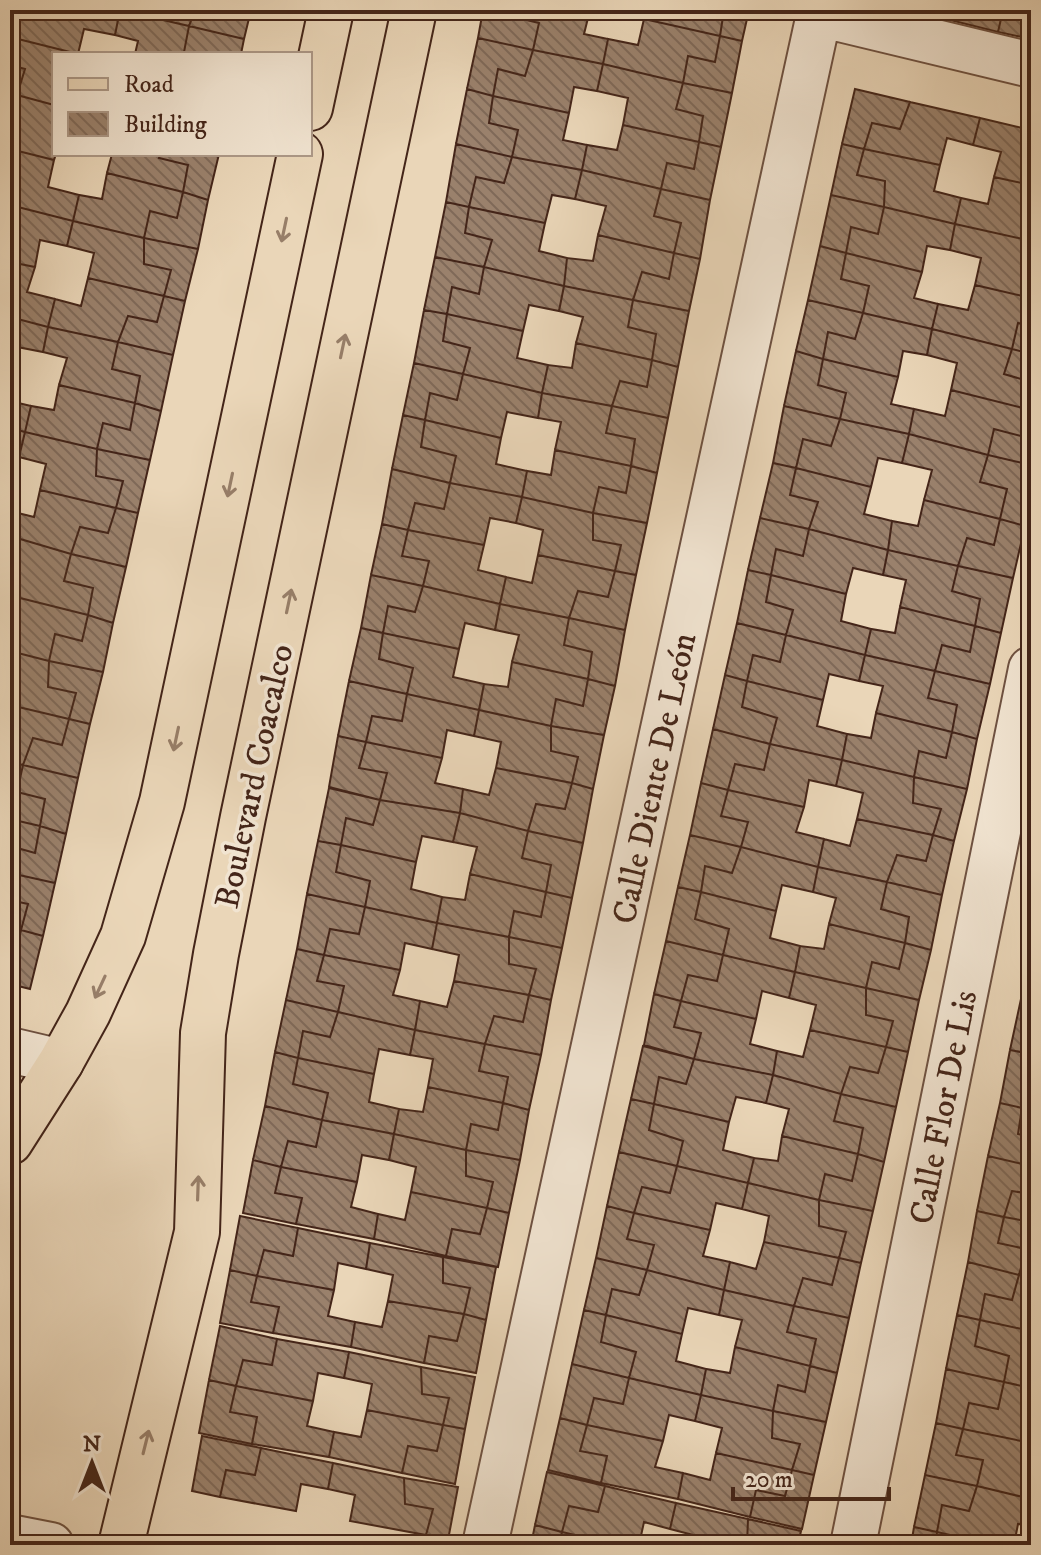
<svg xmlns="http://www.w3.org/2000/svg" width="1041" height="1555" font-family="'IM FELL DW Pica',serif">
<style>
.building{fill:url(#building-back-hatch);stroke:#442519;stroke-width:2}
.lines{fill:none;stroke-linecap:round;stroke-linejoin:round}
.minor-casing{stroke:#6e5141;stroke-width:48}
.major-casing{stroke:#442519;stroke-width:48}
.minor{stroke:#f1e4d1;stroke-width:44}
.major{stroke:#ead6b8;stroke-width:44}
.oneway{stroke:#977e68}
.labels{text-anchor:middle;stroke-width:7;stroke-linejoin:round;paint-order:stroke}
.street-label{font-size:34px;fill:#442519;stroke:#f1e4d1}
</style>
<defs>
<pattern id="building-back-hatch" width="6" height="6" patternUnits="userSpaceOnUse" patternTransform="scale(2)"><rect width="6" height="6" fill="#9a816c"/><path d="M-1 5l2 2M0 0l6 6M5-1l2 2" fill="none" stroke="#7f6958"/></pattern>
</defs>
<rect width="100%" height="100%" fill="#ead6b8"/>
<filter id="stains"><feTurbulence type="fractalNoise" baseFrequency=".0025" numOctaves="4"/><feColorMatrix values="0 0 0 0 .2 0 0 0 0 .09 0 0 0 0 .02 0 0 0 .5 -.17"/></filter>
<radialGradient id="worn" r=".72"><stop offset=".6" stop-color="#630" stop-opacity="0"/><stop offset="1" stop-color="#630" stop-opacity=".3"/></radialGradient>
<path class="building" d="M10 10 35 16 36 10H120L115 35 84 29 78 54 10 37Z
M120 10H195L189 26Z
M120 10 189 26 184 52 191 54H135L138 41 115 35Z
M195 10H251L244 39 189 26Z
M483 10H511L510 16 539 23 533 50 478 38Z
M511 10H590L584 34 608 39 603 64 533 50 539 23 510 16Z
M646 10H724L720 36 644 19Z
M724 10H749L742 41 720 36Z
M922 10H1003L998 32 922 13Z
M1003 10H1031V39L998 32Z
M644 19 720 36 715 62 688 56 683 83 603 64 608 39 638 45Z
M189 26 244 39 241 54H191L184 52Z
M720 36 742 41 732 93 683 83 688 56 715 62Z
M10 37 78 54H54V105L17 95 25 69 10 65Z
M478 38 533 50 525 76 498 69 493 96 467 89Z
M533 50 603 64 597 91 574 87 569 113 493 96 498 69 525 76Z
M603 64 683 83 676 109 703 116 699 142 623 125 628 98 597 91Z
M10 65 25 69 17 95 10 93Z
M683 83 732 93 721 147 699 142 703 116 676 109Z
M467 89 493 96 489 123 518 130 512 157 456 144Z
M855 89 910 102 900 129 872 123 864 149 842 144Z
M17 95 54 105V154H56L54 160 10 149V121Z
M493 96 569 113 563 140 587 145 582 170 512 157 518 130 489 123Z
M910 102 980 118 973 145 947 138 940 165 864 149 872 123 900 129Z
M980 118 1031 130V185L994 177 1001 152 973 145Z
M623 125 699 142 694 169 667 163 661 189 582 170 587 145 617 150Z
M699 142 721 147 710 200 661 189 667 163 694 169Z
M456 144 512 157 504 183 476 177 469 207 446 202Z
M842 144 864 149 857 175 885 181 884 207 831 195Z
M10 149 54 160 48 187 79 195 73 221 10 205Z
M864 149 940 165 934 191 961 198 955 224 884 207 885 181 857 175Z
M112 154H160L159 158 188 165 183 192 107 173Z
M160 154H219L208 200 183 192 188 165 159 158Z
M512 157 582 170 575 199 552 195 545 223 469 207 476 177 504 183Z
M582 170 661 189 654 216 681 223 674 253 598 235 606 206 575 199Z
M107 173 183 192 177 218 150 211 144 238 73 221 79 195 102 199Z
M994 177 1031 185V226L1027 240 955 224 961 198 988 204Z
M661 189 710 200 700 259 674 253 681 223 654 216Z
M183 192 208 200 198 249 144 238 150 211 177 218Z
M831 195 884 207 878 234 851 227 846 253 820 246Z
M446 202 469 207 465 233 492 240 484 267 435 257Z
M10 205 73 221 67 246 40 240 35 267 10 262Z
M469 207 545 223 539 251 567 258 564 286 484 267 492 240 465 233Z
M884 207 955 224 950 250 927 246 922 272 846 253 851 227 878 234Z
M73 221 144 238V264L171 270 164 296 88 278 94 253 67 246Z
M955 224 1027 240 1021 266 1031 269V298L975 285 981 258 950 250Z
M598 235 674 253 669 279 642 272 633 300 564 286 567 258 593 261Z
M144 238 198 249 185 301 164 296 171 270 144 264Z
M1027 240 1031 241V269L1021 266Z
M820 246 846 253 841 279 869 286 863 313 808 300Z
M674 253 700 259 689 311 633 300 642 272 669 279Z
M846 253 922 272 914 298 938 304 932 329 863 313 869 286 841 279Z
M435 257 484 267 479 294 452 287 447 314 424 310Z
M10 262 35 267 27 292 55 299 48 327 10 317Z
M484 267 564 286 559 311 529 305 523 331 447 314 452 287 479 294Z
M88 278 164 296 157 322 128 316 118 342 48 327 55 299 81 306Z
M975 285 1031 298V326L1018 323 1012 349 932 329 938 304 968 310Z
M564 286 633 300 628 327 656 334 652 360 576 343 583 317 559 311Z
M164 296 185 301 173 355 118 342 128 316 157 322Z
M633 300 689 311 678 367 652 360 656 334 628 327Z
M808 300 863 313 855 339 828 332 823 359 796 351Z
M424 310 447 314 443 341 470 348 463 374 414 363Z
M863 313 932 329 927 355 903 351 898 377 823 359 828 332 855 339Z
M447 314 523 331 517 358 548 365 542 393 463 374 470 348 443 341Z
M10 317 48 327 43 352 12 346 10 357Z
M1018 323 1031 326V354L1012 349Z
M48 327 118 342 112 369 140 376 135 403 59 385 67 358 43 352Z
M932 329 1012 349 1004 374 1031 382 1027 409 951 390 957 363 927 355Z
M118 342 173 355 161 411 135 403 140 376 112 369Z
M576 343 652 360 647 387 620 381 612 406 542 393 548 365 572 368Z
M1012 349 1031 354V382L1004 374Z
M796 351 823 359 818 385 846 393 840 419 784 406Z
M823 359 898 377 891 404 914 409 909 434 840 419 846 393 818 385Z
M652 360 678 367 668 418 612 406 620 381 647 387Z
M414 363 463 374 457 400 430 393 425 420 403 415Z
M463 374 542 393 538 418 507 412 501 438 425 420 430 393 457 400Z
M59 385 135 403 130 430 103 423 97 449 25 432 31 406 54 410Z
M951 390 1027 409 1021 436 994 429 988 455 909 434 914 409 945 416Z
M542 393 612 406 606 433 635 439 631 466 555 450 561 422 538 418Z
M10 401 31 406 25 432 10 428Z
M135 403 161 411 150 460 97 449 103 423 130 430Z
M612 406 668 418 657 473 631 466 635 439 606 433Z
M784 406 840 419 831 446 803 439 796 468 773 463Z
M1027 409 1031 410V465L988 455 994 429 1021 436Z
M403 415 425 420 421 447 456 456 450 483 392 469Z
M840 419 909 434 902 463 878 458 871 487 796 468 803 439 831 446Z
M425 420 501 438 496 464 527 471 522 497 450 483 456 456 421 447Z
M10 428 25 432 19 457 10 455Z
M25 432 97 449 96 476 123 481 116 508 40 490 46 464 19 457Z
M909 434 988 455 980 482 1007 489 1000 519 924 500 932 470 902 463Z
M97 449 150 460 138 513 116 508 123 481 96 476Z
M555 450 631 466 626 493 599 487 593 513 522 497 527 471 551 475Z
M988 455 1031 465V496L1025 526 1000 519 1007 489 980 482Z
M773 463 796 468 790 495 818 502 809 529 760 518Z
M631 466 657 473 647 523 593 513 599 487 626 493Z
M796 468 871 487 864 514 892 521 888 550 809 529 818 502 790 495Z
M392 469 450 483 444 509 415 503 408 530 382 524Z
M450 483 522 497 516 523 490 518 484 545 408 530 415 503 444 509Z
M40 490 116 508 108 533 80 527 71 554 10 536V511L34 517Z
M522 497 593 513V540L621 545 615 571 538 555 543 530 516 523Z
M924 500 1000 519 994 545 967 538 958 566 888 550 892 521 918 526Z
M116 508 138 513 126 567 71 554 80 527 108 533Z
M593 513 647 523 636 575 615 571 621 545 593 540Z
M760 518 809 529 803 556 776 549 771 575 748 570Z
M1000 519 1025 526 1013 578 958 566 967 538 994 545Z
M382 524 408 530 402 556 429 561 423 586 371 575Z
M809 529 888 550 883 575 853 568 846 594 771 575 776 549 803 556Z
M408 530 484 545 478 570 506 577 500 604 423 586 429 561 402 556Z
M10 536 71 554 64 581 93 588 88 615 12 596 19 569 10 567Z
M888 550 958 566 952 591 980 599 975 626 900 607 906 580 883 575Z
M71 554 126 567 113 623 88 615 93 588 64 581Z
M538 555 615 571 608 597 578 591 569 618 500 604 506 577 532 583Z
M958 566 1013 578 1001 633 975 626 980 599 952 591Z
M748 570 771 575 766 602 793 610 786 635 737 623Z
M615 571 636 575 625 630 569 618 578 591 608 597Z
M371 575 423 586 415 612 388 606 383 633 361 628Z
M771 575 846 594 841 621 871 629 865 655 786 635 793 610 766 602Z
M423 586 500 604 495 630 465 623 459 649 383 633 388 606 415 612Z
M12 596 88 615 82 641 55 634 49 661 10 651V609Z
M500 604 569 618 564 645 592 652 588 679 512 662 519 635 495 630Z
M900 607 975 626 970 652 942 645 935 671 865 655 871 629 895 633Z
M88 615 113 623 103 672 49 661 55 634 82 641Z
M569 618 625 630 615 686 588 679 592 652 564 645Z
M737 623 786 635 780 662 753 655 747 681 725 675Z
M975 626 1001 633 990 684 935 671 942 645 970 652Z
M361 628 383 633 379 659 413 668 407 694 349 681Z
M383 633 459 649 453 677 484 684 479 710 407 694 413 668 379 659Z
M786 635 865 655 859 681 829 674 823 700 747 681 753 655 780 662Z
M10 651 49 661 48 687 76 693 69 719 10 705Z
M865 655 935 671 928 698 957 705 952 732 876 713 883 686 859 681Z
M49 661 103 672 90 724 69 719 76 693 48 687Z
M512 662 588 679 583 706 556 699 551 726 479 710 484 684 508 687Z
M935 671 990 684 977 739 952 732 957 705 928 698Z
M725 675 747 681 742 707 777 718 770 744 713 729Z
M588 679 615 686 604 735 551 726 556 699 583 706Z
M349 681 407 694 402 721 372 716 366 742 338 736Z
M747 681 823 700 817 726 847 734 842 760 770 744 777 718 742 707Z
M407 694 479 710 474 736 447 730 442 758 366 742 372 716 402 721Z
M10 705 69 719 62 745 33 738 23 765 10 762Z
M479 710 551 726V751L578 757 572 783 496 768 501 742 474 736Z
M876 713 952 732 946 758 919 751 914 777 842 760 847 734 871 738Z
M69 719 90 724 78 778 23 765 33 738 62 745Z
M551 726 604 735 593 789 572 783 578 757 551 751Z
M713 729 770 744 764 770 735 764 728 790 701 783Z
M952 732 977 739 967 789 914 777 919 751 946 758Z
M338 736 366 742 359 768 387 773 380 800 329 787Z
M366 742 442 758 435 783 463 789 460 813 380 800 387 773 359 768Z
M770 744 842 760 836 786 809 780 804 807 728 790 735 764 764 770Z
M842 760 914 777 913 803 941 809 933 835 857 819 863 793 836 786Z
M10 762 23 765 17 792 45 799 40 826 10 819Z
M23 765 78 778 66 834 40 826 45 799 17 792Z
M496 768 572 783 565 809 536 804 528 831 460 813 463 789 489 795Z
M914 777 967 789 954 841 933 835 941 809 913 803Z
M572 783 593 789 583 843 528 831 536 804 565 809Z
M701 783 728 790 721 816 748 822 741 847 690 835Z
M329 788 380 800 373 825 346 818 341 845 318 841Z
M728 790 804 807 796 832 824 839 818 867 741 847 748 822 721 816Z
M380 800 460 813 453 842 422 836 416 862 341 845 346 818 373 825Z
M460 813 528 831 522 858 551 865 546 892 470 874 477 847 453 842Z
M10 819 40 826 35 853 10 846Z
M857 819 933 835 926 861 897 855 887 882 818 867 824 839 850 846Z
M40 826 66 834 55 883 10 873V846L35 853Z
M528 831 583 843 572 898 546 892 551 865 522 858Z
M690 835 741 847 732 873 705 866 701 892 678 887Z
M933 835 954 841 942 895 887 882 897 855 926 861Z
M318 841 341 845 336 872 370 881 365 907 307 894Z
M341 845 416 862 411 889 442 897 437 923 365 907 370 881 336 872Z
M741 847 818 867 813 892 782 885 776 911 701 892 705 866 732 873Z
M818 867 887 882 881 909 909 917 905 943 829 924 836 898 813 892Z
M10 873 55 883 43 936 21 930 28 904 10 900Z
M470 874 546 892 541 917 514 911 509 937 437 923 442 897 465 900Z
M887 882 942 895 931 950 905 943 909 917 881 909Z
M678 887 701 892 695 919 729 929 723 955 666 941Z
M546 892 572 898 562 948 509 937 514 911 541 917Z
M701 892 776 911 770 938 800 946 795 972 723 955 729 929 695 919Z
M307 894 365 907 359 934 330 929 324 955 297 949Z
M10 900 28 904 21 930 10 928Z
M365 907 437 923 432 949 405 943 400 970 324 955 330 929 359 934Z
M437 923 509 937V964L536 969 529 995 454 981 459 955 432 949Z
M829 924 905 943 899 969 872 962 866 988 795 972 800 946 824 949Z
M10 928 21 930 14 956 10 955Z
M21 930 43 936 30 989 10 984V955L14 956Z
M509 937 562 948 551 1000 529 995 536 969 509 964Z
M666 941 723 955 717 981 688 975 681 1001 654 994Z
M905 943 931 950 919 1000 866 988 872 962 899 969Z
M1031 946V1001L1021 999Z
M297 949 324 955 317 981 344 986 338 1012 286 1000Z
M324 955 400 970 393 995 420 1001 415 1030 338 1012 344 986 317 981Z
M723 955 795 972 789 998 762 991 756 1019 681 1001 688 975 717 981Z
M795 972 866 988V1015L893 1021 886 1047 810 1030 816 1005 789 998Z
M454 981 529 995 523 1022 494 1016 485 1044 415 1030 420 1001 447 1007Z
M866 988 919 1000 908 1052 886 1047 893 1021 866 1015Z
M654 994 681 1001 674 1027 701 1033 694 1059 644 1045Z
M529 995 551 1000 541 1055 485 1044 494 1016 523 1022Z
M1021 999 1031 1001V1054L1010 1050Z
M286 1000 338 1012 330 1037 303 1031 298 1058 275 1052Z
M681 1001 756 1019 750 1044 777 1051 773 1075 694 1059 701 1033 674 1027Z
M338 1012 415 1030 410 1055 379 1049 374 1074 298 1058 303 1031 330 1037Z
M415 1030 485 1044 479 1071 508 1077 503 1103 428 1087 433 1059 410 1055Z
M810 1030 886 1047 878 1073 850 1067 841 1094 773 1075 777 1051 803 1057Z
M485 1044 541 1055 529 1110 503 1103 508 1077 479 1071Z
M643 1046 694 1059 686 1084 659 1077 654 1104 631 1099Z
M886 1047 908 1052 896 1107 841 1094 850 1067 878 1073Z
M1010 1050 1031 1054V1082L1027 1081 1022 1108 1000 1103Z
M275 1052 298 1058 293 1084 328 1093 322 1120 265 1106Z
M298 1058 374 1074 369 1102 399 1109 394 1134 322 1120 328 1093 293 1084Z
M694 1059 773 1075 766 1103 736 1097 729 1122 654 1104 659 1077 686 1084Z
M773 1075 841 1094 834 1121 863 1128 858 1154 782 1136 789 1109 766 1103Z
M1027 1081 1031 1082V1110L1022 1108Z
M428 1087 503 1103 498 1130 471 1124 466 1150 394 1134 399 1109 423 1112Z
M841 1094 896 1107 884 1162 858 1154 863 1128 834 1121Z
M631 1099 654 1104 649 1130 683 1141 677 1166 619 1152Z
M503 1103 529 1110 520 1160 466 1150 471 1124 498 1130Z
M1000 1103 1022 1108 1018 1134 1031 1137V1166L988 1156Z
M654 1104 729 1122 723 1150 754 1158 748 1183 677 1166 683 1141 649 1130Z
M265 1106 322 1120 316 1147 288 1141 281 1167 253 1160Z
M1022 1108 1031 1110V1137L1018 1134Z
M322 1120 394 1134 389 1160 362 1155 357 1182 281 1167 288 1141 316 1147Z
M394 1134 466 1150V1176L493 1182 487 1208 411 1192 416 1167 389 1160Z
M782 1136 858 1154 852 1181 825 1174 819 1200 748 1183 754 1158 778 1161Z
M466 1150 520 1160 509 1213 487 1208 493 1182 466 1176Z
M619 1152 677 1166 670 1193 642 1187 634 1213 607 1206Z
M858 1154 884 1162 873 1211 819 1200 825 1174 852 1181Z
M988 1156 1031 1166V1194L1012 1191 1004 1217 977 1211Z
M253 1160 281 1167 275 1193 302 1198 296 1224 243 1213Z
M677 1166 748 1183 742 1209 716 1203 710 1230 634 1213 642 1187 670 1193Z
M281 1167 357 1182 351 1207 378 1214 374 1239 296 1224 302 1198 275 1193Z
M748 1183 819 1200V1226L846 1232 839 1258 764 1242 769 1216 742 1209Z
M1012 1191 1031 1194V1222L1004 1217Z
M411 1192 487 1208 480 1234 452 1229 446 1256 374 1239 378 1214 405 1220Z
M819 1200 873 1211 861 1263 839 1258 846 1232 819 1226Z
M607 1206 634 1213 627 1239 654 1245 647 1270 596 1258Z
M487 1208 509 1213 498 1267 446 1256 452 1229 480 1234Z
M977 1211 1004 1217 998 1243 1026 1249 1019 1275 968 1262Z
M634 1213 710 1230 703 1256 730 1262 724 1290 647 1270 654 1245 627 1239Z
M240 1216 298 1228 293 1256 264 1250 257 1276 230 1270Z
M1004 1217 1031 1222V1277L1019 1275 1026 1249 998 1243Z
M298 1228 370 1243 366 1269 338 1263 334 1290 257 1276 264 1250 293 1256Z
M764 1242 839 1258 832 1285 803 1278 794 1306 724 1290 730 1262 756 1269Z
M370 1243 443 1257V1283L470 1288 464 1314 388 1301 393 1275 366 1269Z
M443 1257 496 1267 486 1320 464 1314 470 1288 443 1283Z
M596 1258 647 1270 639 1295 612 1289 606 1315 584 1310Z
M839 1258 861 1263 849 1318 794 1306 803 1278 832 1285Z
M968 1262 1019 1275 1012 1300 985 1294 980 1320 957 1315Z
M230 1270 257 1276 251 1302 279 1307 273 1333 220 1323Z
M647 1270 724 1290 719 1315 688 1308 682 1334 606 1315 612 1289 639 1295Z
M1019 1275 1031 1277V1331L980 1320 985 1294 1012 1300Z
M257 1276 334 1290 328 1316 355 1322 351 1347 273 1333 279 1307 251 1302Z
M724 1290 794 1306 787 1332 816 1339 810 1366 735 1347 742 1320 719 1315Z
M388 1301 464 1314 457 1341 429 1336 424 1363 351 1347 355 1322 382 1327Z
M794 1306 849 1318 837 1373 810 1366 816 1339 787 1332Z
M584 1310 606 1315 601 1342 636 1352 629 1378 572 1364Z
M464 1314 486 1320 476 1373 424 1363 429 1336 457 1341Z
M606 1315 682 1334 676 1361 706 1369 701 1395 629 1378 636 1352 601 1342Z
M957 1315 980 1320 975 1346 1009 1356 1004 1382 946 1369Z
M980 1320 1031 1331V1388L1004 1382 1009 1356 975 1346Z
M220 1326 277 1339 272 1365 243 1360 236 1386 209 1380Z
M277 1339 349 1352 344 1378 318 1373 313 1401 236 1386 243 1360 272 1365Z
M735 1347 810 1366 805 1392 778 1385 773 1411 701 1395 706 1369 730 1373Z
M349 1352 421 1367 422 1394 449 1398 443 1425 367 1410 372 1384 344 1378Z
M572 1364 629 1378 623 1404 594 1398 587 1425 560 1418Z
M810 1366 837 1373 826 1422 773 1411 778 1385 805 1392Z
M421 1367 475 1377 465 1429 443 1425 449 1398 422 1394Z
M946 1369 1004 1382 998 1409 969 1403 963 1429 936 1423Z
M629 1378 701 1395 695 1421 669 1415 663 1441 587 1425 594 1398 623 1404Z
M209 1380 236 1386 230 1412 257 1417 252 1444 199 1433Z
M1004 1382 1031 1388V1443L963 1429 969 1403 998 1409Z
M236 1386 313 1401 307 1426 334 1432 329 1457 252 1444 257 1417 230 1412Z
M701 1395 773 1411 772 1438 800 1444 792 1470 716 1453 722 1428 695 1421Z
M367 1410 443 1425 437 1451 408 1446 402 1473 329 1457 334 1432 361 1437Z
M773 1411 826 1422 814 1475 792 1470 800 1444 772 1438Z
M560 1418 587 1425 580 1451 607 1456 601 1483 548 1470Z
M936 1423 963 1429 956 1455 983 1460 977 1486 925 1475Z
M443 1425 465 1429 455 1484 402 1473 408 1446 437 1451Z
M587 1425 663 1441 655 1467 683 1473 678 1499 601 1483 607 1456 580 1451Z
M963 1429 1031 1443V1499L977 1486 983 1460 956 1455Z
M202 1436 261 1448 255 1475 226 1470 220 1497 192 1491Z
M261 1448 333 1463 328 1489 301 1484 296 1511 220 1497 226 1470 255 1475Z
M716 1453 792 1470 785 1496 756 1490 750 1517 678 1499 683 1473 710 1480Z
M333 1463 404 1478 405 1504 433 1509 426 1535 350 1521 355 1495 328 1489Z
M792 1470 814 1475 802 1529 750 1517 756 1490 785 1496Z
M547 1472 605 1486 598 1512 569 1506 562 1532 535 1525Z
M925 1475 977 1486 969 1511 942 1505 937 1532 914 1527Z
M404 1478 458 1487 448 1540 426 1535 433 1509 405 1504Z
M605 1486 676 1503 670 1529 644 1522 639 1545H618L562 1532 569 1506 598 1512Z
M977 1486 1031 1499V1526L1018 1524 1014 1545H993L937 1532 942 1505 969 1511Z
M676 1503 748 1519 747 1545H695L697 1536 670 1529Z
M748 1519 801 1531 798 1545H747Z
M535 1525 562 1532 559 1545H531Z
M914 1527 937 1532 935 1545H911Z
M562 1532 618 1545H559Z
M937 1532 993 1545H935Z"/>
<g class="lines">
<defs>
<path id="minor" d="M819 14 1031 65
M10 1050 61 1062
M10 1537 51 1545
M485 1545 820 10
M853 1545 1031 669"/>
<path id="major" d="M310 108 331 10
M10 1142 61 1062 88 1013 123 936 162 802 300 154
M121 1545 197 1232 203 1033 216 954 243 817 414 10"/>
</defs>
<use href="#minor" class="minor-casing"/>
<use href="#major" class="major-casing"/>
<use href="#minor" class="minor"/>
<use href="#major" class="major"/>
</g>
<defs><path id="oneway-shaft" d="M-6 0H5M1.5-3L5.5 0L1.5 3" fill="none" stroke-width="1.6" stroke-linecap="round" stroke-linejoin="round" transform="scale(2)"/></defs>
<g class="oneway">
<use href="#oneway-shaft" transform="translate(284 230) rotate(102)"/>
<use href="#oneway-shaft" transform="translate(343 346) rotate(-78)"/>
<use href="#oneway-shaft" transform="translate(230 485) rotate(102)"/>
<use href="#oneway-shaft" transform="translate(289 601) rotate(-78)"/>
<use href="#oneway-shaft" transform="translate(176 739) rotate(102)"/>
<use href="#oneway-shaft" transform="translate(100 987) rotate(115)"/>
<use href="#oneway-shaft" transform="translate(198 1188) rotate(-88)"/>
<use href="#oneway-shaft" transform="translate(146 1442) rotate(-76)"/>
</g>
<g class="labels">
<g class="street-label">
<text transform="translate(253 776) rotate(-78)" y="12">Boulevard Coacalco</text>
<text transform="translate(653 778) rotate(-78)" y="12">Calle Diente De León</text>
<text transform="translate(942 1107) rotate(-79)" y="12">Calle Flor De Lis</text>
</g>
</g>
<rect width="1041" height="1555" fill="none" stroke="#ead6b8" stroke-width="40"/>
<rect x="12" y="12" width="1017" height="1531" fill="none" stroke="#442519" stroke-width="4"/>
<rect x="20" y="20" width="1001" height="1515" fill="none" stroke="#442519" stroke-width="2"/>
<rect x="52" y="52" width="260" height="104" fill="#f1e4d1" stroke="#ac9887" stroke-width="2"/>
<rect x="68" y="78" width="40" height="12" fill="#ead6b8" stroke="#ac9887" stroke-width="2"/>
<text x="124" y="92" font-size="24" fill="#442519">Road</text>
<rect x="68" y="112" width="40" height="24" fill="url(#building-back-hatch)" stroke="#ac9887" stroke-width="2"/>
<text x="124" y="132" font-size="24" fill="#442519">Building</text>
<g transform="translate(92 1463)" stroke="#f1e4d1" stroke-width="6" paint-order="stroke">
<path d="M0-6L14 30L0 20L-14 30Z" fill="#442519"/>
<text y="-12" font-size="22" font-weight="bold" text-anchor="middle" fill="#442519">N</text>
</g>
<path d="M733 1487v12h156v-12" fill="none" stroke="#442519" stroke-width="4"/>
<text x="745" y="1487" font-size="24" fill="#442519" stroke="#f1e4d1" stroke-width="6" paint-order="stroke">20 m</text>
<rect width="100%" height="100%" filter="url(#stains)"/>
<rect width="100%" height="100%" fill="url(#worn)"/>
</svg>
